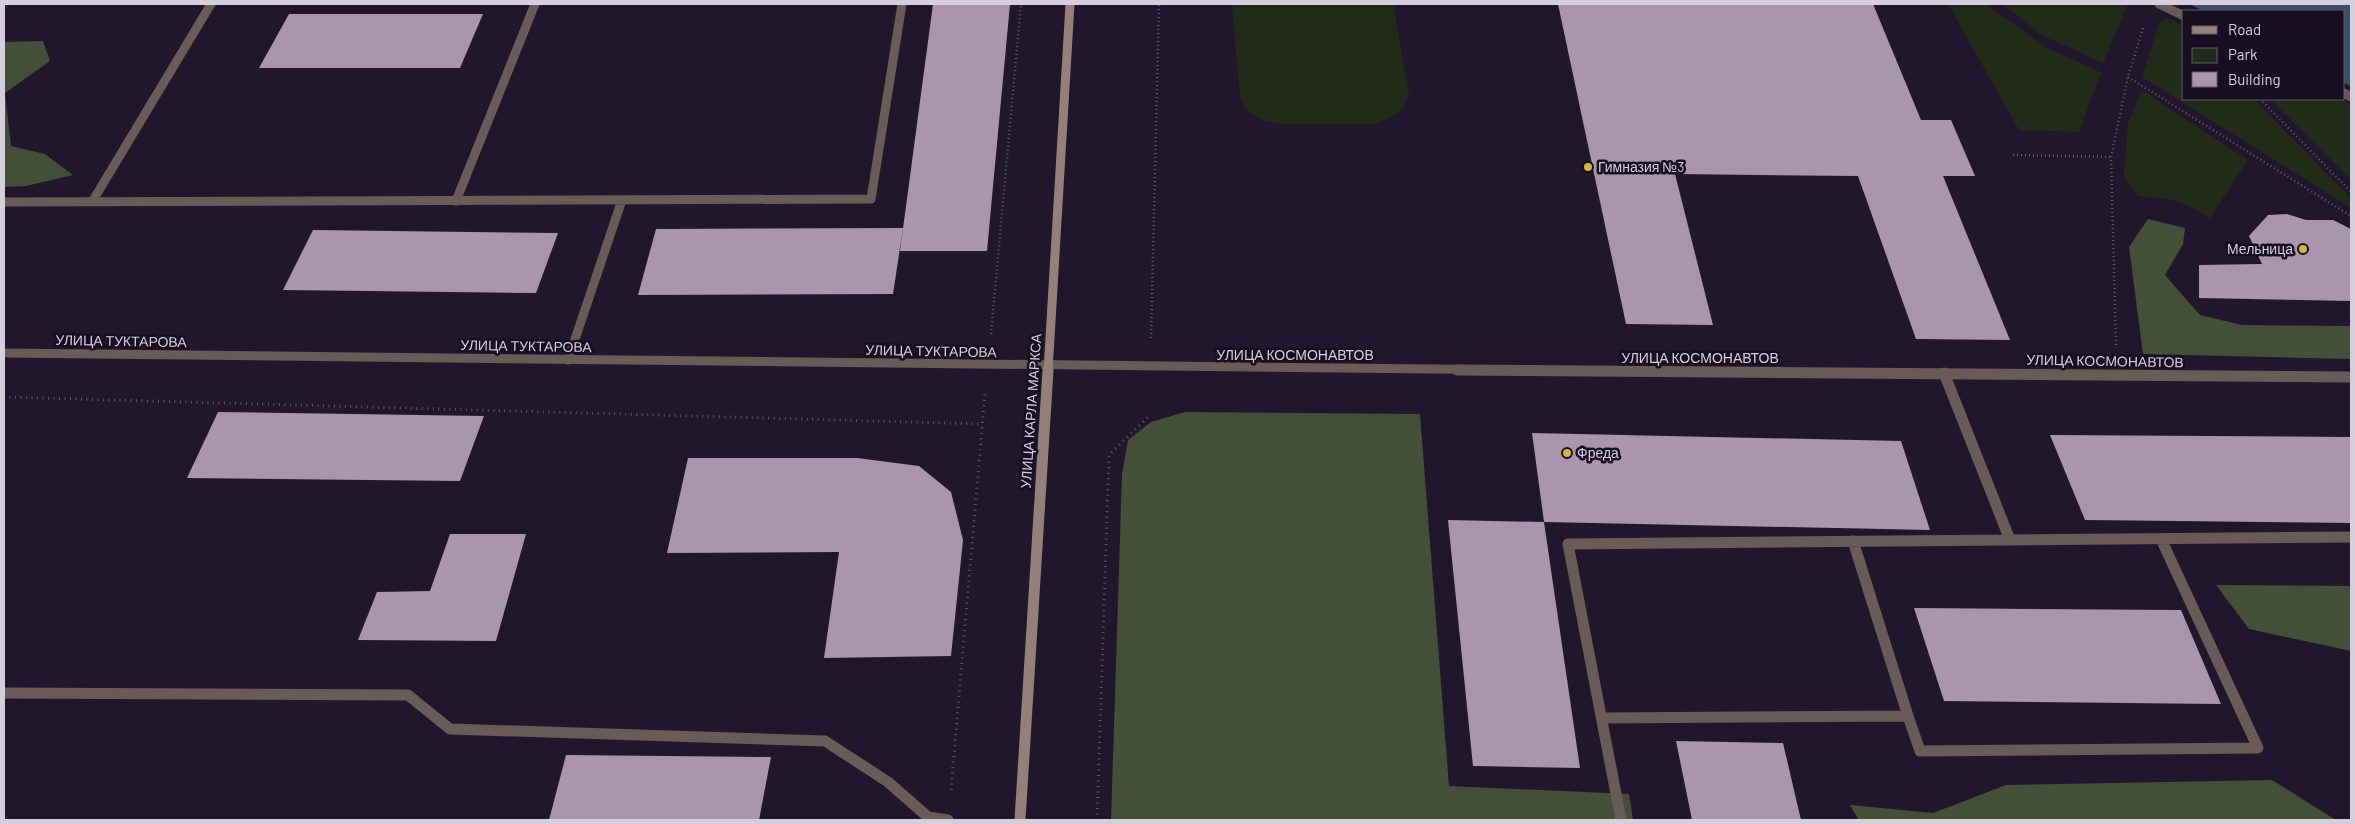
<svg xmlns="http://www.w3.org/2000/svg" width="2355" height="824" font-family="Barlow,sans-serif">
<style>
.green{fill:#222b17}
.forest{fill:#434f36}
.water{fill:#3a4f64}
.building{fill:#a996ad}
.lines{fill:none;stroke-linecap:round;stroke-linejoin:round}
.path-far1{stroke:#5e5668;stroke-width:2.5;stroke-dasharray:1 3;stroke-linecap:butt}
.path{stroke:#5e5668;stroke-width:3;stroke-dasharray:1 4.5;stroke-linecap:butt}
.lane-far1{stroke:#695c57;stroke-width:9}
.lane{stroke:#695c57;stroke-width:11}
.street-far1{stroke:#695c57;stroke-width:9}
.street{stroke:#695c57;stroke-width:11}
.secondary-far1{stroke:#958079;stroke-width:9}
.secondary{stroke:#958079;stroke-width:11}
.poi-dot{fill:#d5b534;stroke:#170e22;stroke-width:2}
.labels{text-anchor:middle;stroke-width:5;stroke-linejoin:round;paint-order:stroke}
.poi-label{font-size:14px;fill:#d5cfdd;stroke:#170e22;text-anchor:start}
.street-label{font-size:14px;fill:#d5cfdd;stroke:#170e22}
</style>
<rect width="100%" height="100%" fill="#21172c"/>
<path class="green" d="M1232 4H1393L1409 93 1403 109 1388 119 1373 124H1278L1261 120 1246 110 1240 98Z
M1948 4H1986L2047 48 2101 72 2079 132 2019 130Z
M2003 4H2128L2103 63 2041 35Z
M2164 19 2174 20 2184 28V99H2254L2351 198V208L2142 77 2159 23Z
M2142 90 2248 160 2209 219C2188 200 2166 198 2138 196L2124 176 2128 123Z
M2270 99H2340L2351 104V180Z"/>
<path class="forest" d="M43 41 50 61 5 93 11 146 45 154 73 175 26 186 4 187V42Z
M2148 219 2185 228 2183 244 2165 275 2200 315 2242 325 2351 326V359L2143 354 2129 247Z
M1185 412 1420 414 1449 786 1629 794 1633 820H1111L1122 474 1128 440 1151 422Z
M2216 585 2351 586V651L2249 629Z
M2272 780 2336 820H1859L1850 805 1933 813 2006 785Z"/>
<path class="water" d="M2190 4H2351V86L2344 83V11H2203Z"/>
<path class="building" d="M933 4H1010L987 251H900Z
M1558 4H1873L1921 120H1951L1975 176H1943L2010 340 1916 339 1858 176 1675 174 1713 325 1626 324Z
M289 14H483L460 68H259Z
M2287 214 2306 220H2333L2351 229V301L2199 298V265L2262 264 2249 236 2268 215Z
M903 228 893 294 638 295 656 229Z
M313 230 558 233 536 293 283 290Z
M218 412 484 416 460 481 187 478Z
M1532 433 1901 441 1930 530 1544 522Z
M2050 435 2351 437V523L2085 520Z
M688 458H857L919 466 951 492 963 540 951 656 824 658 839 552 667 553Z
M1448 520 1544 522 1580 768 1473 766Z
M450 534H526L496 641 358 640 377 592 430 591Z
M1914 608 2181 610 2221 704 1944 701Z
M1676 741 1783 743 1801 820H1692Z
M566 755 771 757 759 820H549Z"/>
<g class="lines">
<path class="path-far1" d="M2128 77 2351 216
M2260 99 2351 192
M2013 155 2111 157
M991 334 1021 4
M1151 338 1159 4
M2116 345 2111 157 2128 77 2143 28"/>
<path class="path" d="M4 397 982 424
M951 790 985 393
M1097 820 1109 455 1149 416"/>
<path class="lane-far1" d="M456 201 535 4
M4 202 871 199 902 4
M92 202 211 4
M568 360 622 200"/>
<path class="lane" d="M1944 373 2010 540
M4 693 408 695 450 729 825 741 888 782 928 817 948 820
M1908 716 1920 751 2258 748 2161 539
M1602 718 1908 716 1853 541
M1621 820 1568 544 2351 537"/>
<path class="street-far1" d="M2159 4 2184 16
M2344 93 2351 97
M4 353 1607 371"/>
<path class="street" d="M1457 370 2351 377"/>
<path class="secondary-far1" d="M1048 371 1070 4"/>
<path class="secondary" d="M1020 820 1048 370"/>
</g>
<g class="poi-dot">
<circle cx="1588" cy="167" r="5"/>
<circle cx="2303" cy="249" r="5"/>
<circle cx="1567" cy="453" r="5"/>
</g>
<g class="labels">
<g class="poi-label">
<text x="1598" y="172">Гимназия №3</text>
<text x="2293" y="254" text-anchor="end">Мельница</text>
<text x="1577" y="458">Фреда</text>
</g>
<g class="street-label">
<text transform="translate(121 341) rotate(1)" y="5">УЛИЦА ТУКТАРОВА</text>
<text transform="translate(526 346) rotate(1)" y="5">УЛИЦА ТУКТАРОВА</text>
<text transform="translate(931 351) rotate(1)" y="5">УЛИЦА ТУКТАРОВА</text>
<text x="1295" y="360">УЛИЦА КОСМОНАВТОВ</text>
<text x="1700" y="363">УЛИЦА КОСМОНАВТОВ</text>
<text transform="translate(2105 361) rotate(1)" y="5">УЛИЦА КОСМОНАВТОВ</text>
<text transform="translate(1031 411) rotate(-86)" y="5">УЛИЦА КАРЛА МАРКСА</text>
</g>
</g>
<rect width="2355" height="824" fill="none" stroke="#d5cfdd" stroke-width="10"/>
<rect x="2182" y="10" width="162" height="90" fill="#170e22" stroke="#635b6d"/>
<rect x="2192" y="26" width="25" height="8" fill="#958079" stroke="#635b6d"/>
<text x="2228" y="35" font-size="15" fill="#d5cfdd">Road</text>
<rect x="2192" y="48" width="25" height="15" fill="#222b17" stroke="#635b6d"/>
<text x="2228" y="60" font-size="15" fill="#d5cfdd">Park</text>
<rect x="2192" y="72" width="25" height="15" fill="#a996ad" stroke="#635b6d"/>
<text x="2228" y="85" font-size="15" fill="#d5cfdd">Building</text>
</svg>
